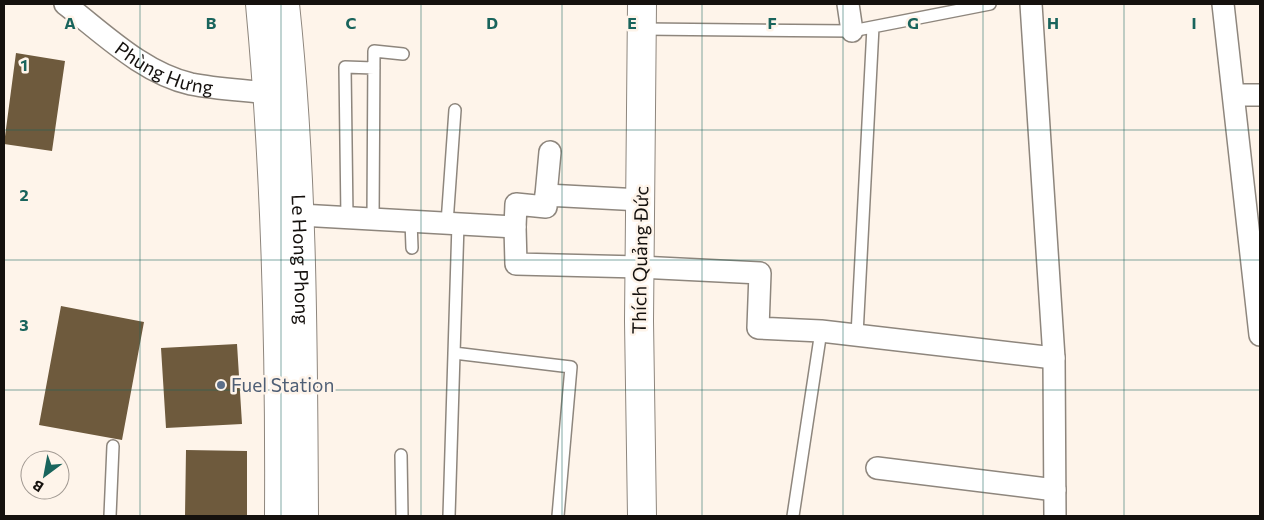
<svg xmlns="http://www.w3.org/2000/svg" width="1264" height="520" font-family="Commissioner,sans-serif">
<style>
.building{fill:#6e5a3d}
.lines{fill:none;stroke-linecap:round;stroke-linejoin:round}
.service-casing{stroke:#8e867d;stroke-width:14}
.minor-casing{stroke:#8e867d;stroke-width:24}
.tertiary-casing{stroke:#8e867d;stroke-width:30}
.secondary-casing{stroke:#8e867d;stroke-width:30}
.service{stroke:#fff;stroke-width:11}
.minor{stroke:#fff;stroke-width:21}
.tertiary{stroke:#fff;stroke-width:28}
.secondary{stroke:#fff;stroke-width:28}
.grid{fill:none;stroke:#19645c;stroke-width:1;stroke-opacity:0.55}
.service-dot{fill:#5c6f8a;stroke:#fef4ea;stroke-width:2}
.labels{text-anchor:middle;stroke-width:5;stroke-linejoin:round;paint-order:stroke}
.street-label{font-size:19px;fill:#15110e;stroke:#fef4ea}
.service-label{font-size:19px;fill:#4e5e75;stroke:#fef4ea;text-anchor:start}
.grid-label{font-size:16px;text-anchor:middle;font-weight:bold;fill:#19645c;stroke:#fef4ea;stroke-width:5;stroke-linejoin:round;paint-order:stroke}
</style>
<rect width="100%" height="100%" fill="#fef4ea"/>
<path class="building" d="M16 53 65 61 52 151 4 144Z
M61 306 144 322 122 440 39 425Z
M237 344 242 424 166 428 161 348Z
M186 450 247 451V516H185Z"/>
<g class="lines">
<defs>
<path id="service" d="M643 29 852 31 990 4
M347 218 345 67 374 68
M373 219 374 51 403 54
M411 221 412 248
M447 223 455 110
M857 335 873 27
M454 353 571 367 558 516
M401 455 402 516
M110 516 113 446
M449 516 458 224
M793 516 821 331"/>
<g id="minor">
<path id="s1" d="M65 4C104 34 143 73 191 84 216 89 243 90 268 93"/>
<path d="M848 4 852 31"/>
<path d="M1031 4 1054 358 1055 516"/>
<path d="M1223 4 1260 335"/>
<path d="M1234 95H1260"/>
<path d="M546 195 550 152"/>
<path d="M300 215 515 227 516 204 546 207V195L641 200"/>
<path d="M515 227 516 264 639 267 760 273 758 328 821 331 1054 358"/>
<path d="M877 468 1055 490"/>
</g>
<path id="tertiary" d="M642 4 639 321 642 516"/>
<g id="secondary">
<path d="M260 4C276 174 280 346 279 516"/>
<path id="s2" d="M285 4C303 174 303 345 304 516"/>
</g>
</defs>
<use href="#service" class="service-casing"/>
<use href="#minor" class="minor-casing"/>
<use href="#tertiary" class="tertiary-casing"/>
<use href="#secondary" class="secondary-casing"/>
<use href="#service" class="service"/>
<use href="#minor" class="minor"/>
<use href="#tertiary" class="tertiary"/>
<use href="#secondary" class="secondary"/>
</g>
<path class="grid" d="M140 4V516M281 4V516M421 4V516M562 4V516M702 4V516M843 4V516M983 4V516M1124 4V516M4 130H1260M4 260H1260M4 390H1260"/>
<circle class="service-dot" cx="221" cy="385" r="5"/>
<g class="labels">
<g class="street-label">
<text dy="7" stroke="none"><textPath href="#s1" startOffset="120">Phùng Hưng</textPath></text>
<text dy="7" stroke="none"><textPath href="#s2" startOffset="256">Le Hong Phong</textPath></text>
<text transform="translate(640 260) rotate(-89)" y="7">Thích Quảng Đức</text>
</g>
<g class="service-label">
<text x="231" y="392">Fuel Station</text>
</g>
</g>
<g class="grid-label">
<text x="70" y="29">A</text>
<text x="211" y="29">B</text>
<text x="351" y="29">C</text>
<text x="492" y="29">D</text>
<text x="632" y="29">E</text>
<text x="772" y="29">F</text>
<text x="913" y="29">G</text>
<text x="1053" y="29">H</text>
<text x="1194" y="29">I</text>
<text x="24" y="71">1</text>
<text x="24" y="201">2</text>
<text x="24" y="331">3</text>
</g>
<rect width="1264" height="520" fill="none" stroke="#15110e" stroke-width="10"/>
<g transform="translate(45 475) rotate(212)"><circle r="24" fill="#fef4ea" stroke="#a19992"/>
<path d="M0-4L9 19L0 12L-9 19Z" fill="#19645c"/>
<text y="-8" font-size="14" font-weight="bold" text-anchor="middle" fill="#15110e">B</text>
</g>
</svg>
